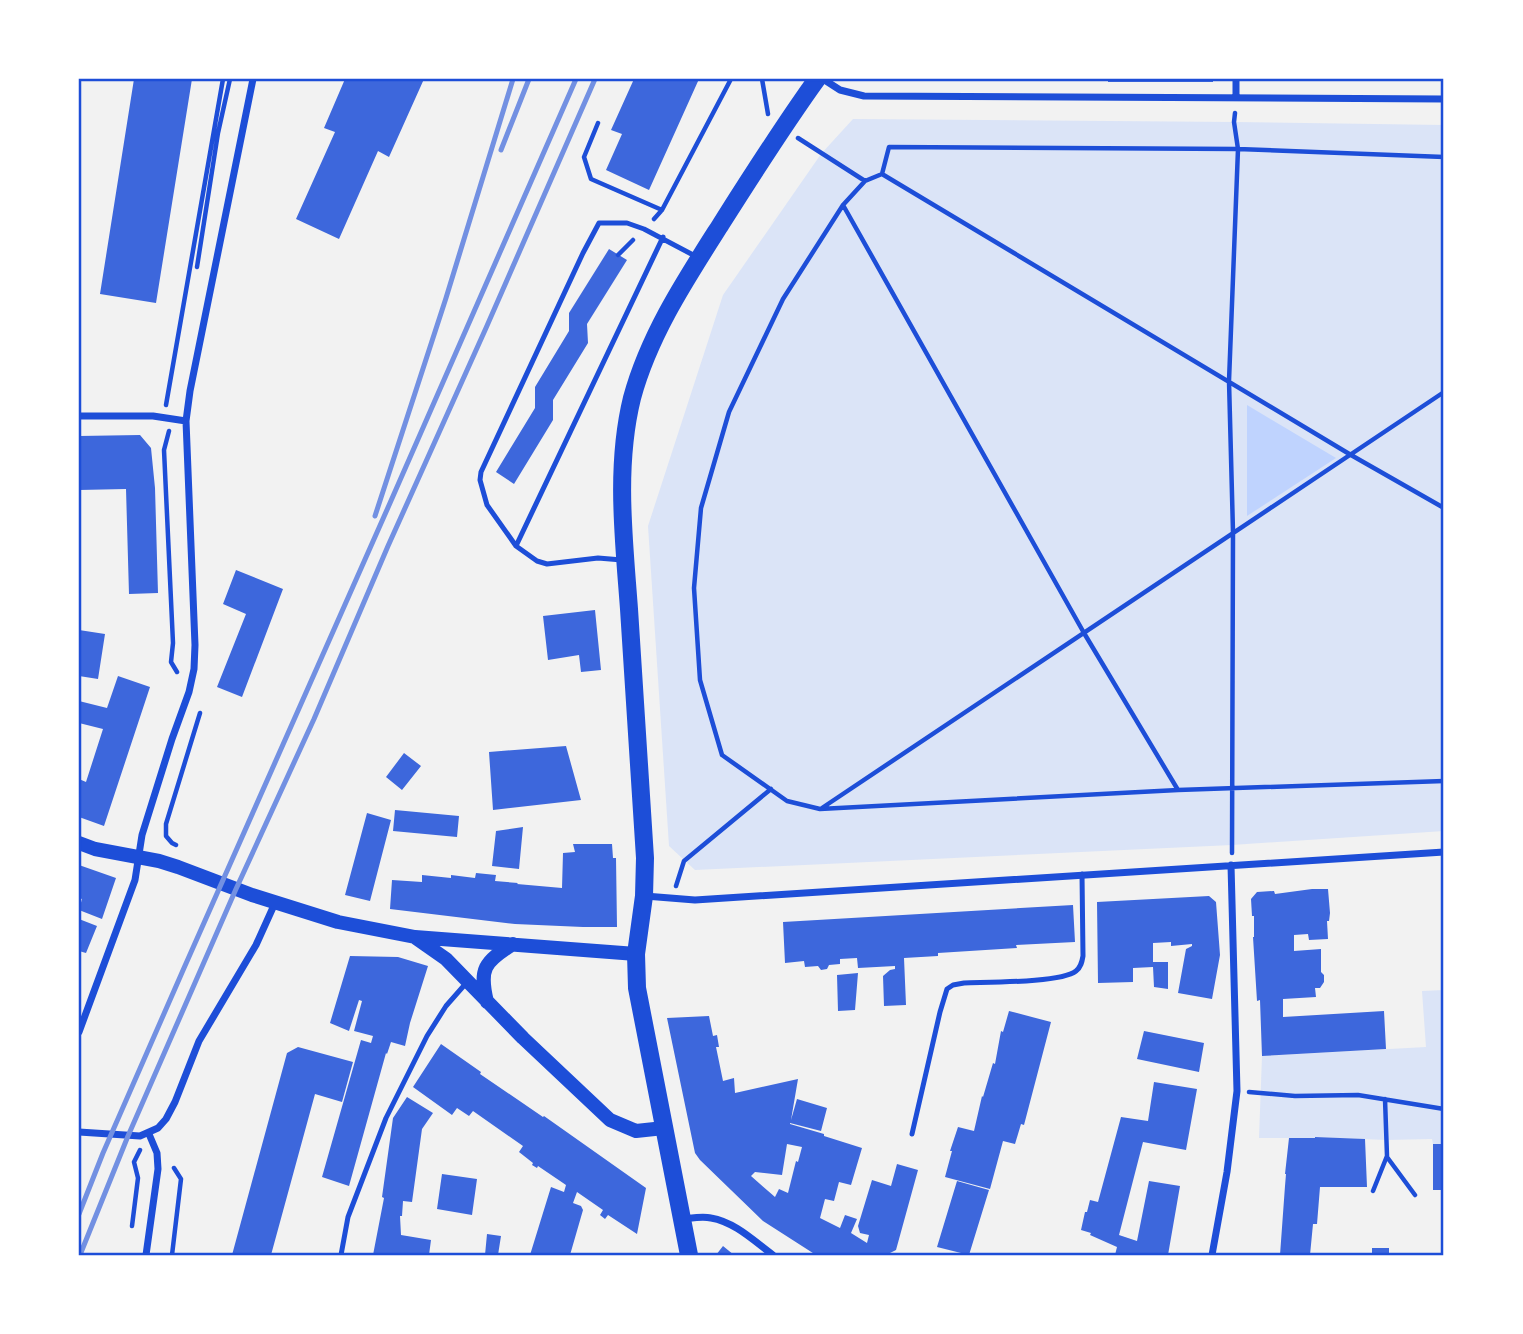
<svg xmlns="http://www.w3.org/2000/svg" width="1523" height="1334" font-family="'Fira Sans Condensed',sans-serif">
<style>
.green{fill:#dbe4f7}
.water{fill:#bfd3fe}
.building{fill:#3d67dc;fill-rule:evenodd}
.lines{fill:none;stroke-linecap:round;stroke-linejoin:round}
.path{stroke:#1d4ed8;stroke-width:4.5}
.service{stroke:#1d4ed8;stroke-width:5}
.minor{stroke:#1d4ed8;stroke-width:7}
.secondary{stroke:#1d4ed8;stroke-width:14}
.primary{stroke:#1d4ed8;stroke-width:18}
.rail{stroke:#7290e2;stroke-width:5}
.neatline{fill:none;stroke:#1d4ed8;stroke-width:2.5}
</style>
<rect width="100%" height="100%" fill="#f2f2f2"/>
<path class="green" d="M853 119 1234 122 1444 125V831L1232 845 695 870 669 846 648 526 723 295 821 154Z
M1444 990V1144H1433L1432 1139 1386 1140 1315 1137V1138H1259L1262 1056 1426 1047 1422 991Z"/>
<path class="water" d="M1247 405 1336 458 1247 516Z"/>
<path class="building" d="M134 79H192L156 303 100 294Z
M345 79H424L389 157 378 151 339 239 296 219 335 132 324 128Z
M634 79H699L649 190 606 170 622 134 611 130Z
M1108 79H1213V82H1108Z
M609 249 627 260 587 324 588 343 553 400V420L514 484 496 472 535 408V387L569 331V313Z
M140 435 151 448 155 488 158 593 129 594 126 489 79 490V436Z
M236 570 283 589 242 697 217 687 246 614 223 604Z
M595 610 601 670 581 672 579 655 548 660 543 616Z
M79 630 105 634 98 679 79 676Z
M118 676 150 687 104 826 79 817V779L86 782 103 729 79 723V701L107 708Z
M566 746 581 800 493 810 489 752Z
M404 753 421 766 402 790 386 777Z
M395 810 459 816 457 837 393 831Z
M367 813 391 820 370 901 345 895Z
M523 827 519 869 492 866 496 831Z
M573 844H612L613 858H616L617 927H583L515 924 390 909 392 880 422 882V875L451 878V875L475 878 476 873 496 875 495 881 518 883 517 884 562 888 563 853 575 852Z
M79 865 116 878 102 919 79 910 82 899 79 898Z
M1312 889H1328L1330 913 1329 921H1327L1328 939 1309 940 1308 934 1294 935V951L1321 949V972L1324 975V982L1320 988H1315L1316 997 1283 999V1017L1384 1011 1386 1049 1262 1056 1260 1000 1257 1001 1253 937H1254V916H1252L1251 899 1257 892 1274 891 1275 894Z
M1209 896 1216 902 1220 955 1212 999 1178 993 1186 949 1192 946V944L1171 946V942L1153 943V962H1168V989L1154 987 1153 967 1133 968V982L1098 983 1097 902Z
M1073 905 1075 942 1016 945 1017 948 938 953V956L904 958 906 1005 884 1006 883 976 890 970 895 969V966L858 968 857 958 840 959V964L829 965 827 969 821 970 818 966 805 967 804 961 785 963 783 922Z
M79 919 97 926 86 953 79 951Z
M350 956 398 957 428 966 410 1023 405 1046 391 1042 387 1054 386 1053 349 1186 322 1177 361 1040 371 1043 373 1036 354 1031 362 1001 359 1000 349 1031 330 1023Z
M858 973 855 1010 838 1011 837 975Z
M1009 1011 1051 1022 1024 1125 1021 1124 1015 1144 1003 1141 990 1189 945 1177 952 1151H950L958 1127 974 1131 982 1096 983 1097 993 1063 995 1064 1001 1031 1003 1032Z
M709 1016 713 1036 717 1035 719 1047H716L723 1081 734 1078 735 1093 798 1079 791 1120 797 1099 827 1108 821 1131 790 1123V1124L824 1134V1136L862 1148 851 1185 839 1182 834 1201 825 1199 820 1218 840 1228 845 1215 857 1219 851 1233 867 1243 869 1235 860 1233 858 1226 872 1180 891 1186 897 1164 918 1170 896 1250 886 1255H816L763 1221 700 1160 695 1153 667 1018ZM787 1144 802 1147 798 1162 796 1161 788 1193 779 1189 775 1197 751 1176 755 1172 782 1175Z
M1144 1031 1204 1043 1199 1072 1137 1059Z
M441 1044 481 1072 480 1074 543 1117 544 1116 646 1188 637 1234 608 1215 605 1219 600 1215 603 1210 577 1192 573 1203 581 1206 583 1210 570 1255H530L551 1187 564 1192 566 1185 538 1166 537 1168 532 1165 533 1163 519 1152 523 1146 473 1111 469 1116 457 1108 452 1115 413 1087Z
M298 1047 353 1062 342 1102 315 1094 271 1255H232L287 1053Z
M1154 1082 1197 1089 1186 1150 1143 1142 1119 1235 1137 1241 1149 1181 1180 1186 1168 1255H1115L1117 1247 1090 1235 1091 1233 1081 1230 1085 1212H1087L1090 1200 1098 1202 1121 1117 1148 1121Z
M407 1097 433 1113 422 1129 412 1202 403 1201 402 1216H400L401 1235 431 1240 429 1255H373L384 1198 382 1197 393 1118Z
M1315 1137 1365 1139 1367 1187H1320L1317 1224H1313L1310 1255H1280L1285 1186 1286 1174H1285L1289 1138H1315Z
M1433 1144H1444V1190H1433Z
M442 1174 477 1179 472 1215 437 1209Z
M957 1181 989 1190 969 1255 937 1247Z
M487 1234 501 1236 498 1255H485Z
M723 1246 734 1255H716Z
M1372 1248H1389V1255H1372Z"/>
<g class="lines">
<path class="path" d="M762 79 768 114
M598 123 584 157 591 179 662 210
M798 138 865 181
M1444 157 1238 149 889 147 882 174 865 181 843 205 783 299 729 412 701 508 694 588 700 680 722 755 787 801 820 809 1178 790 1444 781
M882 174 1351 455 1444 508
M843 205 1084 633 1178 790
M654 219 662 210 731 79
M618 255 633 240
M197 267 218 133 230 79
M166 405 223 79
M169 431 164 450 173 643 171 662 177 672
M822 808 1444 392
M176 845 172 843 166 836V824L200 713
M1232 853 1233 532 1229 381 1238 149 1234 122 1235 113
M676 886 684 861 771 789
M1249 1092 1295 1096 1358 1095 1444 1109
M1387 1157 1415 1195
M1373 1191 1387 1156 1385 1099
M132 1226 138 1178 134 1162 140 1150
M172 1255 181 1179 174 1168"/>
<path class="service" d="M516 546 663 237
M622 560 598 558 547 564 537 561 516 546 487 505 480 480 481 472 583 253 599 223H627L644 229 697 257
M912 1134 940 1012 947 989 953 985 964 983C986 982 1061 983 1076 971 1081 967 1082 962 1083 956L1082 874
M341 1255 348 1217 386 1118 427 1036 446 1006 468 981"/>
<path class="minor" d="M823 79 840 90 864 96 1444 99
M1236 98V79
M79 416H153L186 421
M645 896 695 900 1444 852
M79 1032 135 880 142 835 172 739 189 692 194 669 195 645 186 421 190 391 253 79
M79 1132 140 1136 158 1128 166 1119 175 1102 199 1041 256 945 275 903
M684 1219C693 1218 702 1216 711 1218 735 1222 755 1242 773 1255
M146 1255 158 1169 157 1153 149 1134
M1212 1255 1227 1172 1237 1091 1231 865"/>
<path class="secondary" d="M79 843 95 849 159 861 178 867 252 895 338 922 415 937 636 954
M416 938 446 959 523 1038 610 1120 636 1131 664 1128
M487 1002C479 969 484 962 513 944"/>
<path class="primary" d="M689 1255 637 988 636 954 644 896 645 858C639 775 634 692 629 609 624 540 615 467 632 398 649 335 686 279 721 224 752 175 783 126 817 79"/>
<path class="rail" d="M501 150 529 79
M375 516 446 298 513 79
M79 1214 103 1153 184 968 390 503 576 79
M80 1255 128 1136 236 889 314 719 388 546 486 328 595 79"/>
</g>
<rect width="1523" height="1334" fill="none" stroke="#ffffff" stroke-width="161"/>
<rect x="80" y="80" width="1362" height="1174" class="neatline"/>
</svg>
